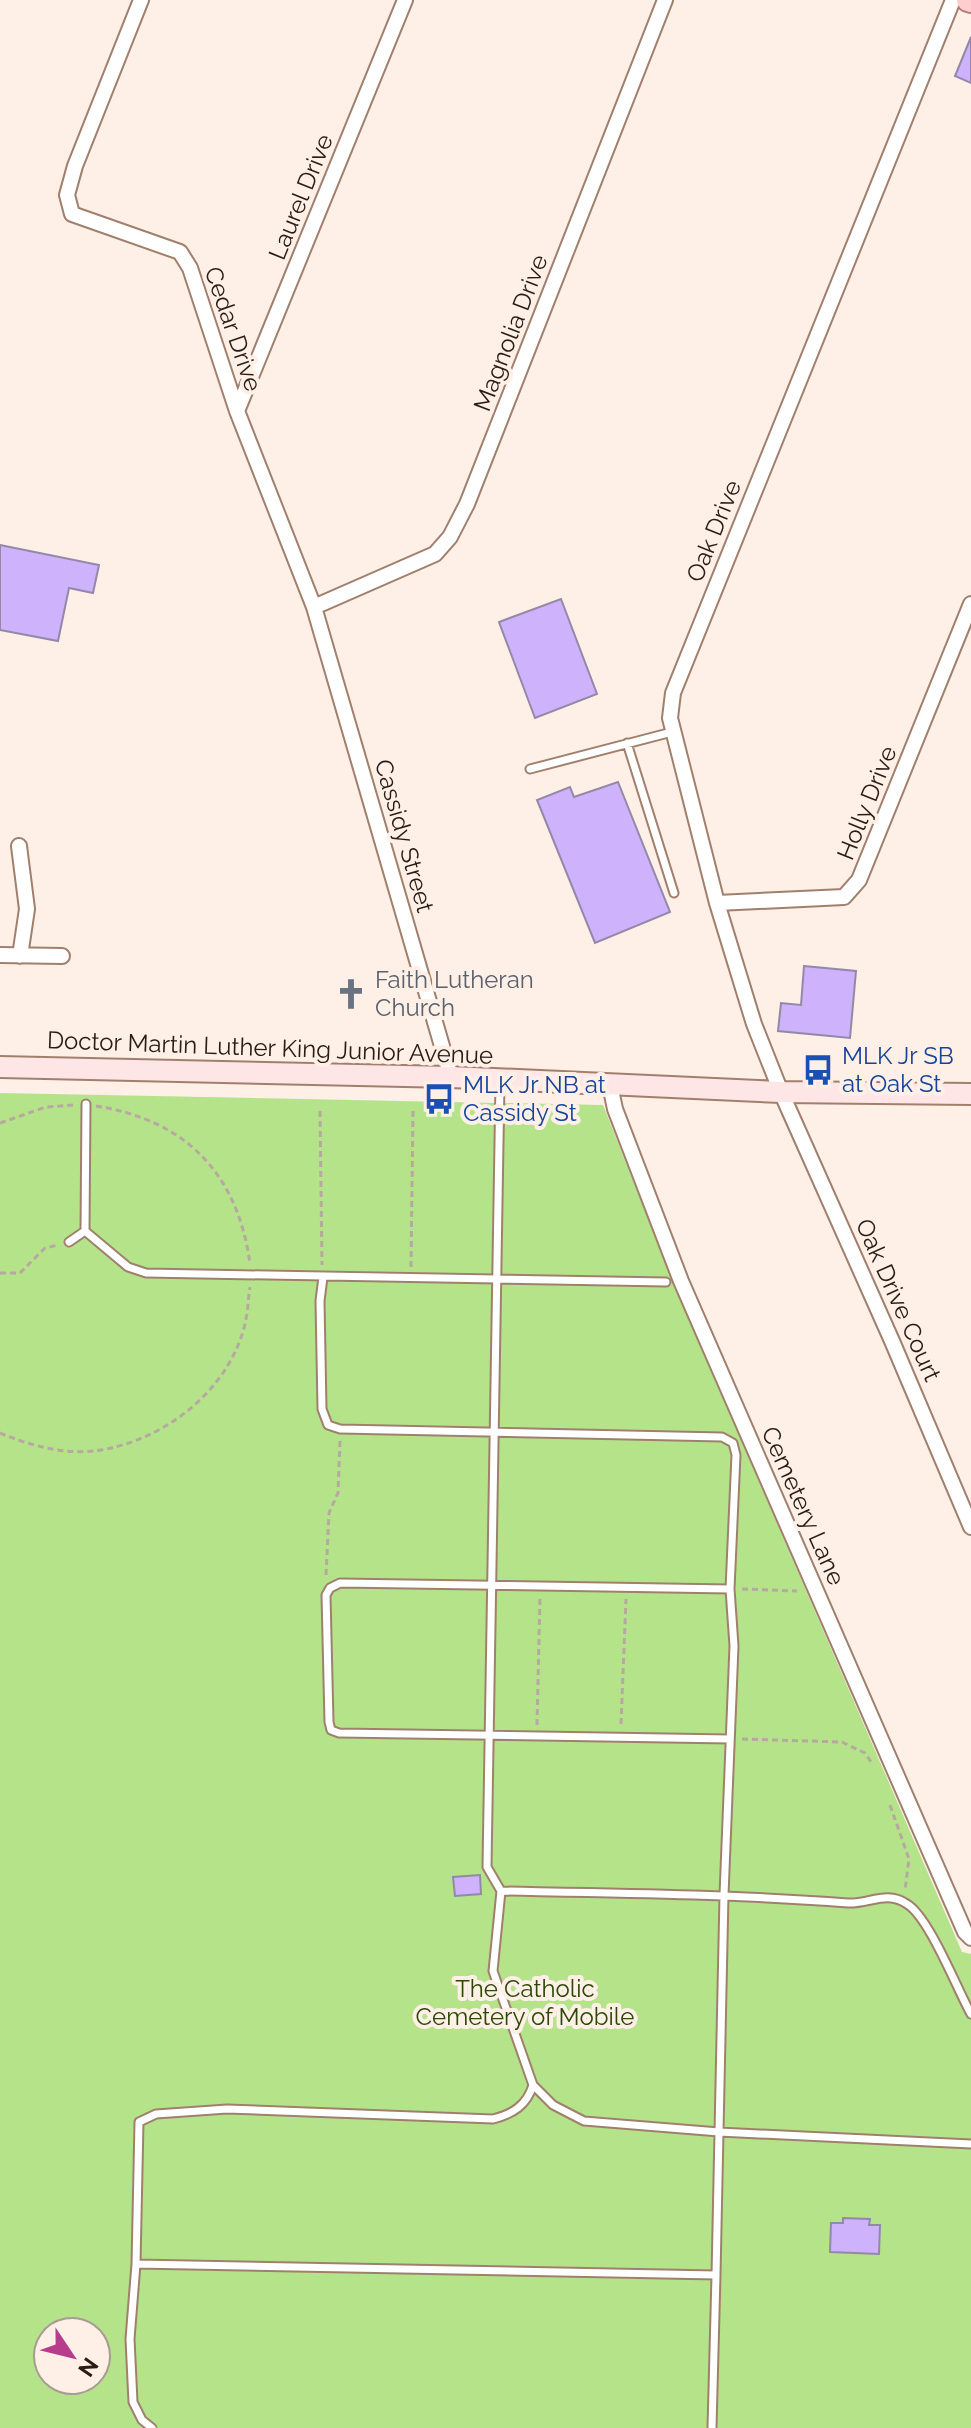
<svg xmlns="http://www.w3.org/2000/svg" width="971" height="2428" font-family="Raleway,sans-serif">
<style>
.green{fill:#b4e38a;fill-rule:evenodd}
.building{fill:#ceb2fb;stroke:#9488a8;stroke-width:2}
.lines{fill:none;stroke-linecap:round;stroke-linejoin:round}
.service-casing{stroke:#a0806d;stroke-width:11}
.minor-casing{stroke:#a0806d;stroke-width:18}
.secondary-casing{stroke:#a0806d;stroke-width:24}
.primary-casing{stroke:#b27a77;stroke-width:26}
.path{stroke:#b7a9a1;stroke-width:3;stroke-dasharray:6 4;stroke-linecap:butt}
.service{stroke:#fff;stroke-width:7}
.minor{stroke:#fff;stroke-width:14}
.secondary{stroke:#fee6e6;stroke-width:20}
.primary{stroke:#fdcecd;stroke-width:22}
.labels{text-anchor:middle;stroke-width:8;stroke-linejoin:round;paint-order:stroke}
.street-label{font-size:24px;fill:#281c14;stroke:#feefe7}
.worship-label{font-size:24px;fill:#5b616d;stroke:#feefe7;text-anchor:start}
.transit-label{font-size:24px;fill:#164399;stroke:#feefe7;text-anchor:start}
.park-label{font-size:24px;fill:#2c4806;stroke:#feefe7}
</style>
<rect width="100%" height="100%" fill="#feefe7"/>
<path class="green" d="M0 1093 603 1105 678 1294 962 1952 971 1954V2428H0ZM48 2332H96V2380H48Z"/>
<path class="building" d="M971 37V83L955 76Z
M0 545 99 565 93 593 69 588 58 641 0 630Z
M561 599 597 694 535 718 499 622Z
M618 782 670 912 595 943 537 800 570 787 574 797Z
M804 966 856 971 850 1038 778 1031 781 1003 801 1005Z
M480 1875 481 1894 455 1896 453 1877Z
M843 2218 870 2219 869 2225H880L879 2254 830 2252 831 2223H843Z"/>
<g class="lines">
<defs>
<path id="service" d="M627 743 674 893
M530 769 672 732
M500 1082 487 1867 501 1891C617 1893 733 1894 848 1903 869 1904 887 1890 907 1904 929 1917 957 1989 971 2014
M86 1104 85 1231 128 1267 146 1273 666 1282
M69 1242 85 1231
M323 1277 320 1301 322 1409 328 1425 340 1429 722 1437 733 1443 736 1455 730 1589 734 1646 724 1895 719 2132 584 2121 553 2105 533 2085 493 1971 501 1891
M730 1589 340 1583 330 1588 326 1595 329 1722 331 1730 339 1733 730 1739
M136 2264 716 2275 719 2132 971 2144
M152 2428 142 2420 133 2402 130 2339 136 2264 139 2122 156 2114 227 2109 493 2119C513 2114 527 2105 533 2085
M712 2428 716 2275"/>
<path id="minor" d="M141 0 75 166 67 195 72 214 180 252 190 268 237 411 314 607 451 1077
M953 0 673 693 670 718 717 903 754 1024 781 1092 892 1341 971 1527
M237 411 405 0
M314 607 435 554 450 537 467 504 665 0
M19 846 27 909 20 956
M717 903 844 897 859 880 971 604
M0 955 62 956
M610 1085 615 1109 681 1281 965 1932 971 1938"/>
<path id="secondary" d="M0 1067 451 1077 781 1092 971 1094"/>
<path id="primary" d="M968 0 971 1"/>
</defs>
<use href="#service" class="service-casing"/>
<use href="#minor" class="minor-casing"/>
<use href="#secondary" class="secondary-casing"/>
<use href="#primary" class="primary-casing"/>
<path class="path" d="M96 1106C186 1120 238 1174 250 1264
M320 1111 322 1265
M0 1123 46 1107 73 1105
M411 1267 413 1111
M0 1273H20L45 1248 58 1245
M0 1433C31 1446 68 1456 101 1450 166 1439 229 1390 245 1324 248 1312 248 1299 250 1287
M326 1575 329 1513 338 1493 340 1441
M742 1589 797 1591
M621 1724 626 1599
M537 1725 540 1596
M742 1739 842 1742 865 1753 873 1765
M890 1805 909 1859 905 1890"/>
<use href="#service" class="service"/>
<use href="#minor" class="minor"/>
<use href="#secondary" class="secondary"/>
<use href="#primary" class="primary"/>
</g>
<defs>
<symbol id="church-bare" viewBox="-9 -9 18 18"><path d="M-1.2-6h2.4v3.5h3.3v2.4h-3.3V6h-2.4V-.1h-3.3v-2.4h3.3Z" fill="#6b7280" stroke="#feefe7" stroke-width="2.5" paint-order="stroke"/></symbol>
<symbol id="bus-bare" viewBox="-9 -9 18 18"><path d="M-5-6H5V4H4V6H2V4H-2V6H-4V4H-5ZM-3.5-4V0h7V-4ZM-3.5 1.2v1.5H-2V1.2ZM2 1.2v1.5H3.5V1.2Z" fill="#1a4fb4" stroke="#feefe7" stroke-width="2.5" paint-order="stroke"/></symbol>
</defs>
<g fill-rule="evenodd">
<use href="#church-bare" x="329" y="972" width="44" height="44"/>
<use href="#bus-bare" x="796" y="1048" width="44" height="44"/>
<use href="#bus-bare" x="417" y="1077" width="44" height="44"/>
</g>
<g class="labels">
<g class="street-label">
<text transform="translate(301 197) rotate(-68)" y="8">Laurel Drive</text>
<text transform="translate(233 329) rotate(71)" y="8">Cedar Drive</text>
<text transform="translate(511 333) rotate(-69)" y="8">Magnolia Drive</text>
<text transform="translate(714 531) rotate(-68)" y="8">Oak Drive</text>
<text transform="translate(867 803) rotate(-68)" y="8">Holly Drive</text>
<text transform="translate(404 836) rotate(74)" y="8">Cassidy Street</text>
<text transform="translate(270 1048) rotate(2)" y="8">Doctor Martin Luther King Junior Avenue</text>
<text transform="translate(898 1300) rotate(66)" y="8">Oak Drive Court</text>
<text transform="translate(803 1506) rotate(66)" y="8">Cemetery Lane</text>
</g>
<g class="worship-label">
<text x="375" y="988">Faith Lutheran<tspan x="375" dy="28">Church</tspan></text>
</g>
<g class="transit-label">
<text x="842" y="1064">MLK Jr SB<tspan x="842" dy="28">at Oak St</tspan></text>
<text x="463" y="1093">MLK Jr NB at<tspan x="463" dy="28">Cassidy St</tspan></text>
</g>
<g class="park-label">
<text x="525" y="1997">The Catholic<tspan x="525" dy="28">Cemetery of Mobile</tspan></text>
</g>
</g>
<g transform="translate(72 2356) rotate(125)"><circle r="38" fill="#feefe7" stroke="#a89b93" stroke-width="2"/>
<path d="M0-6L14 30L0 20L-14 30Z" fill="#b83c8c"/>
<text y="-12" font-size="22" font-weight="bold" text-anchor="middle" fill="#281c14">N</text>
</g>
</svg>
